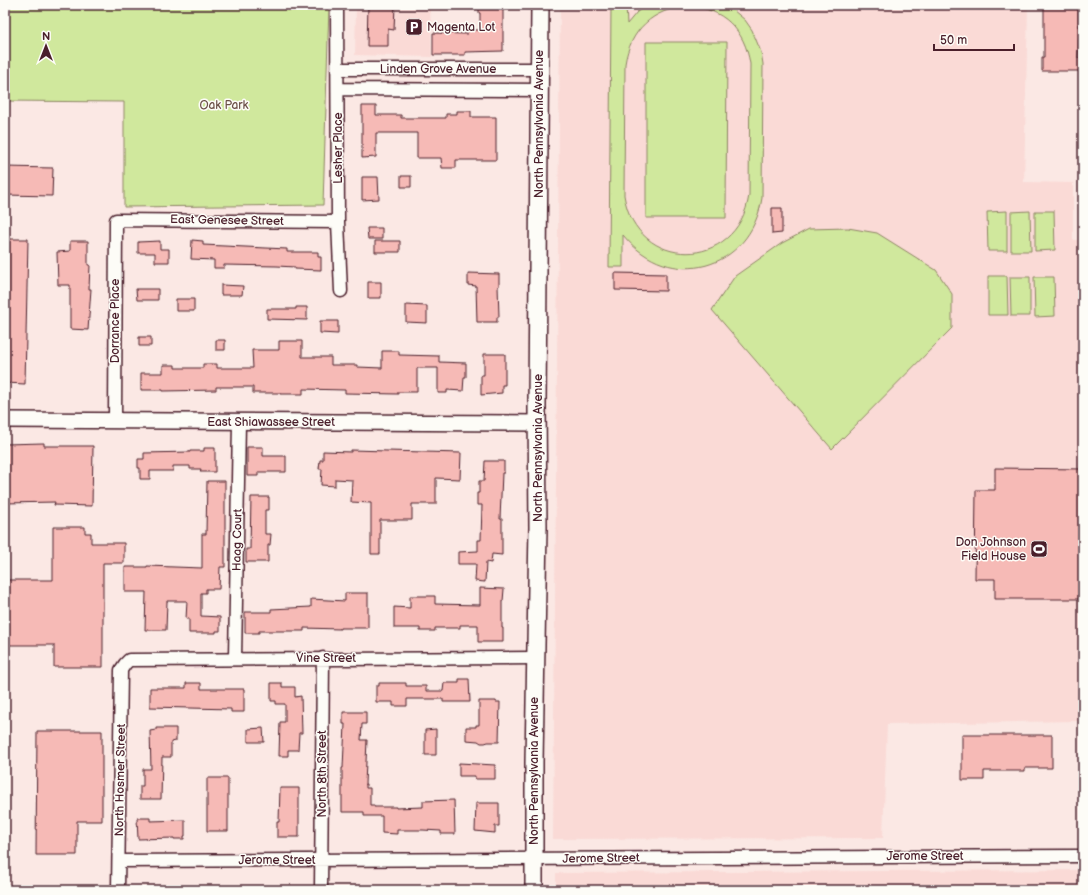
<svg xmlns="http://www.w3.org/2000/svg" width="1088" height="895" font-family="'Balsamiq Sans',sans-serif">
<style>
.built{fill:#fadad6}
.green{fill:#d0e89d;stroke:#8d8464;fill-rule:evenodd}
.building{fill:#f6bab6;stroke:#4a1f2b}
.lines{fill:none;stroke-linecap:round;stroke-linejoin:round}
.minor-casing{stroke:#4a1f2b;stroke-width:15}
.tertiary-casing{stroke:#4a1f2b;stroke-width:18}
.secondary-casing{stroke:#4a1f2b;stroke-width:20}
.minor{stroke:#fdfcf7;stroke-width:12}
.tertiary{stroke:#fdfcf7;stroke-width:15}
.secondary{stroke:#fdfcf7;stroke-width:17}
.labels{text-anchor:middle;stroke-width:3;stroke-linejoin:round;paint-order:stroke}
.poi-label{font-size:12px;fill:#4a1f2b;stroke:#fdfcf7;text-anchor:start}
.street-label{font-size:12px;fill:#4a1f2b;stroke:#fdfcf7}
.park-label{font-size:12px;fill:#6c5148;stroke:#fdfcf7}
</style>
<rect width="100%" height="100%" fill="#fbe8e4"/>
<filter id="ink" filterUnits="userSpaceOnUse"><feTurbulence type="fractalNoise" baseFrequency=".025" numOctaves="2"/><feDisplacementMap in="SourceGraphic" scale="8" xChannelSelector="R" yChannelSelector="G"/><feConvolveMatrix kernelMatrix="1 2 1 2 8 2 1 2 1" color-interpolation-filters="sRGB"/></filter>
<g filter="url(#ink)">
<path class="built" d="M356 5H430L432 57 355 55Z
M560 5H1028L1024 182 1073 183V240H1083V721L887 724 883 838 553 839Z
M1083 870V890H556V873Z"/>
<path class="green" d="M5 5H329L323 205 124 207V102L5 101Z
M611 5H626L627 24 637 12 647 5H727L745 20 752 30 761 52 763 64 762 198C751 270 670 293 623 235V267H609ZM688 6C723 8 745 30 750 64L749 195C738 272 636 272 624 195L625 64C630 30 653 9 688 6Z
M646 42H727L726 218H646Z
M1007 211V251H988L987 212Z
M1030 211 1031 251H1011V212Z
M1035 211H1054L1055 250 1035 251Z
M848 228 877 233 936 270 952 294V328L832 449 712 310 735 276 782 243 809 229Z
M988 276H1007L1008 315H988Z
M1010 277H1030V316H1011Z
M1034 277H1054L1055 316 1035 317Z"/>
<path class="building" d="M368 5H395L394 30 388 29V46H367Z
M479 5H503V51L465 52V55H433V33L467 34V30H480V13H479Z
M1044 5H1079V27H1083V39H1079L1078 58H1083V71H1042V57H1044Z
M362 106H376V115H401V118H446V114H457V111H471V117H496V160H456V168H442L441 158H417V133H376V157L362 158Z
M5 167 53 168 52 196 5 195Z
M401 176H411V187H401Z
M362 177H378L379 199 362 200Z
M772 208H782V233L772 234Z
M367 228H382V239H368Z
M5 239H28L25 384 5 383Z
M192 240 203 241V245L287 249V252H318V257H321V270L295 269V267L277 266 224 265V268H214V260L191 259Z
M70 241H88V265H90L89 289H91L88 330 70 329V285H58L57 252 70 251Z
M160 241V249H169V262H155V253H138V242Z
M375 241H400V252H375Z
M468 273 499 274V286H498L499 317H497V322H477L476 286 468 285Z
M615 273 666 274V291L615 290Z
M368 282H381V298H368Z
M221 285 243 286 242 295H221Z
M136 289H158V300H137Z
M176 299H194V311H176Z
M406 305 427 306V323L406 322Z
M296 307H307V320L267 319V309H296Z
M320 321H338V334L320 333Z
M139 337H151V346H139Z
M216 340H225V350H216Z
M279 341H302V357H331V365H357V367L382 368V351H399V355L439 356V362L466 363V377H464L463 391 447 390V393H438V368H417V392H398V394L345 393V390L303 389V394H280V393H253V387H216V390L163 391V390H141V373H163V365H175V368H203V364H217V368H253L252 350H279Z
M484 354H505V385H502V393L481 395V375H484Z
M44 443V446H93L92 506 54 505 55 502 5 503V444Z
M247 447H263V456H286V472H258V476H247Z
M204 448H215V472H200L201 469H190V466H173V471H150V479H140V468H138V459H144V453L190 452V451H204Z
M351 450 461 453 460 479 436 478V504H412V520H380V554H371V503L351 502 352 480 335 479V486L321 485 322 469H319L320 460H323V451L351 452Z
M485 461H504V473H502L500 519H502V555L492 554 491 563 486 562 485 582 475 581 476 564H458V552L478 551V540H481L482 505H477V493H479V481H484Z
M995 468 1083 469 1082 599H995V579H975L976 490H995Z
M207 481H225V567H220L219 589H206V593H201V616L220 617V631H216V633H189V619H186L187 601H167L166 630H145L146 592H125V567H147V566L202 568V534H206Z
M251 497H269V510H265V534H271L270 545H268V562H246V549H250Z
M53 527H85V533H91V543H124V563H103V667H54V645H5V580H53Z
M480 588 504 589 503 601H502V628H503V642H478V625H460V628H435V631H420V628H394V607L410 608V596H435V604L480 605Z
M345 593H368V628H340V629L304 628V631H259V633H245V612H271V609L311 607V599L345 601Z
M459 679H469L470 702H443V699H407V706H393V702H376V686H379V683H406V686H426V691H443L444 683H459Z
M186 683H201V689H244V712H231V709L150 707V688H186Z
M271 683H282V687H295V697L301 696 302 733H299L298 750H288V756H279L280 722H285V704H276V701H271Z
M479 701H496V702H500L499 742H488L485 743H481L478 741 466 740V727H476V725H479Z
M343 712H366V724H362L361 740H367L365 784H366V788H370V805H374V807H396V808L423 807V801L454 800 455 834H441V831L423 830H397V834L382 833V816H364V812H342V768H343L345 724H343Z
M156 728H176V741L171 742V757H162L161 799H140V786H143V769H151L150 731 156 730Z
M263 728 264 742H248V729Z
M436 729V755H425V730Z
M37 731H102V821H77V855H36Z
M962 735H1052V768H1025V771H984V780H962Z
M459 763 495 765V779H475V776H459Z
M207 778H228V831H207Z
M280 788H299V837H277V822H279Z
M476 803H499V826H495V833L475 831Z
M137 818H150V821L185 820V836H184V839H174V838L138 839Z"/>
<g class="lines">
<defs>
<path id="minor" d="M337 5 338 222 341 291
M337 69H539
M338 89 539 90
M115 421 116 220 338 222
M235 659 239 422
M119 861 1083 856
M118 890 121 670 125 664 129 660 535 658
M321 890 323 658"/>
<path id="tertiary" d="M5 420 537 423"/>
<path id="secondary" d="M534 890V762L538 527 537 406 540 5"/>
</defs>
<use href="#minor" class="minor-casing"/>
<use href="#tertiary" class="tertiary-casing"/>
<use href="#secondary" class="secondary-casing"/>
<use href="#minor" class="minor"/>
<use href="#tertiary" class="tertiary"/>
<use href="#secondary" class="secondary"/>
</g>
</g>
<defs>
<symbol id="parking-square" viewBox="-11 -11 22 22"><rect x="-9" y="-9" width="18" height="18" rx="4" fill="#4a1f2b" stroke="#fdfcf7"/><path d="M-3.5-5.5H1a3.5 3.5 0 0 1 0 7H-1V5.5H-3.5ZM-1-3.4V-.6H.8a1.4 1.4 0 0 0 0-2.8Z" fill="#fff"/></symbol>
<symbol id="stadium-square" viewBox="-11 -11 22 22"><rect x="-9" y="-9" width="18" height="18" rx="4" fill="#4a1f2b" stroke="#fdfcf7"/><path d="M0-5a6.5 5 0 1 0 0 10a6.5 5 0 1 0 0-10ZM-3.5-1.8h7v3.6h-7Z" fill="#fff"/></symbol>
</defs>
<g fill-rule="evenodd">
<use href="#parking-square" x="404" y="17" width="20" height="20"/>
<use href="#stadium-square" x="1029" y="539" width="20" height="20"/>
</g>
<g class="labels">
<g class="poi-label">
<text x="427" y="31">Magenta Lot</text>
<text x="1026" y="546" text-anchor="end">Don Johnson<tspan x="1026" dy="14">Field House</tspan></text>
</g>
<g class="street-label">
<text x="438" y="73">Linden Grove Avenue</text>
<text transform="translate(539 124) rotate(-90)" y="4">North Pennsylvania Avenue</text>
<text transform="translate(338 148) rotate(-90)" y="4">Lesher Place</text>
<text transform="translate(227 220) rotate(1)" y="4">East Genesee Street</text>
<text transform="translate(115 321) rotate(-90)" y="4">Dorrance Place</text>
<text x="271" y="426">East Shiawassee Street</text>
<text transform="translate(538 448) rotate(-90)" y="4">North Pennsylvania Avenue</text>
<text transform="translate(237 540) rotate(-89)" y="4">Haag Court</text>
<text x="326" y="662">Vine Street</text>
<text transform="translate(534 771) rotate(-90)" y="4">North Pennsylvania Avenue</text>
<text transform="translate(322 774) rotate(-90)" y="4">North 8th Street</text>
<text transform="translate(120 780) rotate(-89)" y="4">North Hosmer Street</text>
<text x="925" y="860">Jerome Street</text>
<text transform="translate(601 858) rotate(-1)" y="4">Jerome Street</text>
<text x="277" y="864">Jerome Street</text>
</g>
<g class="park-label">
<text x="224" y="109">Oak Park</text>
</g>
</g>
<rect width="1088" height="895" fill="none" stroke="#fdfcf7" stroke-width="20"/>
<rect x="10" y="10" width="1068" height="875" fill="none" stroke="#4a1f2b" stroke-width="1.5" filter="url(#ink)"/>
<g transform="translate(46 46)" stroke="#fdfcf7" stroke-width="3" paint-order="stroke">
<path d="M0-3L7 15L0 10L-7 15Z" fill="#4a1f2b"/>
<text y="-6" font-size="11" font-weight="bold" text-anchor="middle" fill="#4a1f2b">N</text>
</g>
<path d="M934 44v6h80v-6" fill="none" stroke="#4a1f2b" stroke-width="2"/>
<text x="940" y="44" font-size="12" fill="#4a1f2b" stroke="#fdfcf7" stroke-width="3" paint-order="stroke">50 m</text>
</svg>
